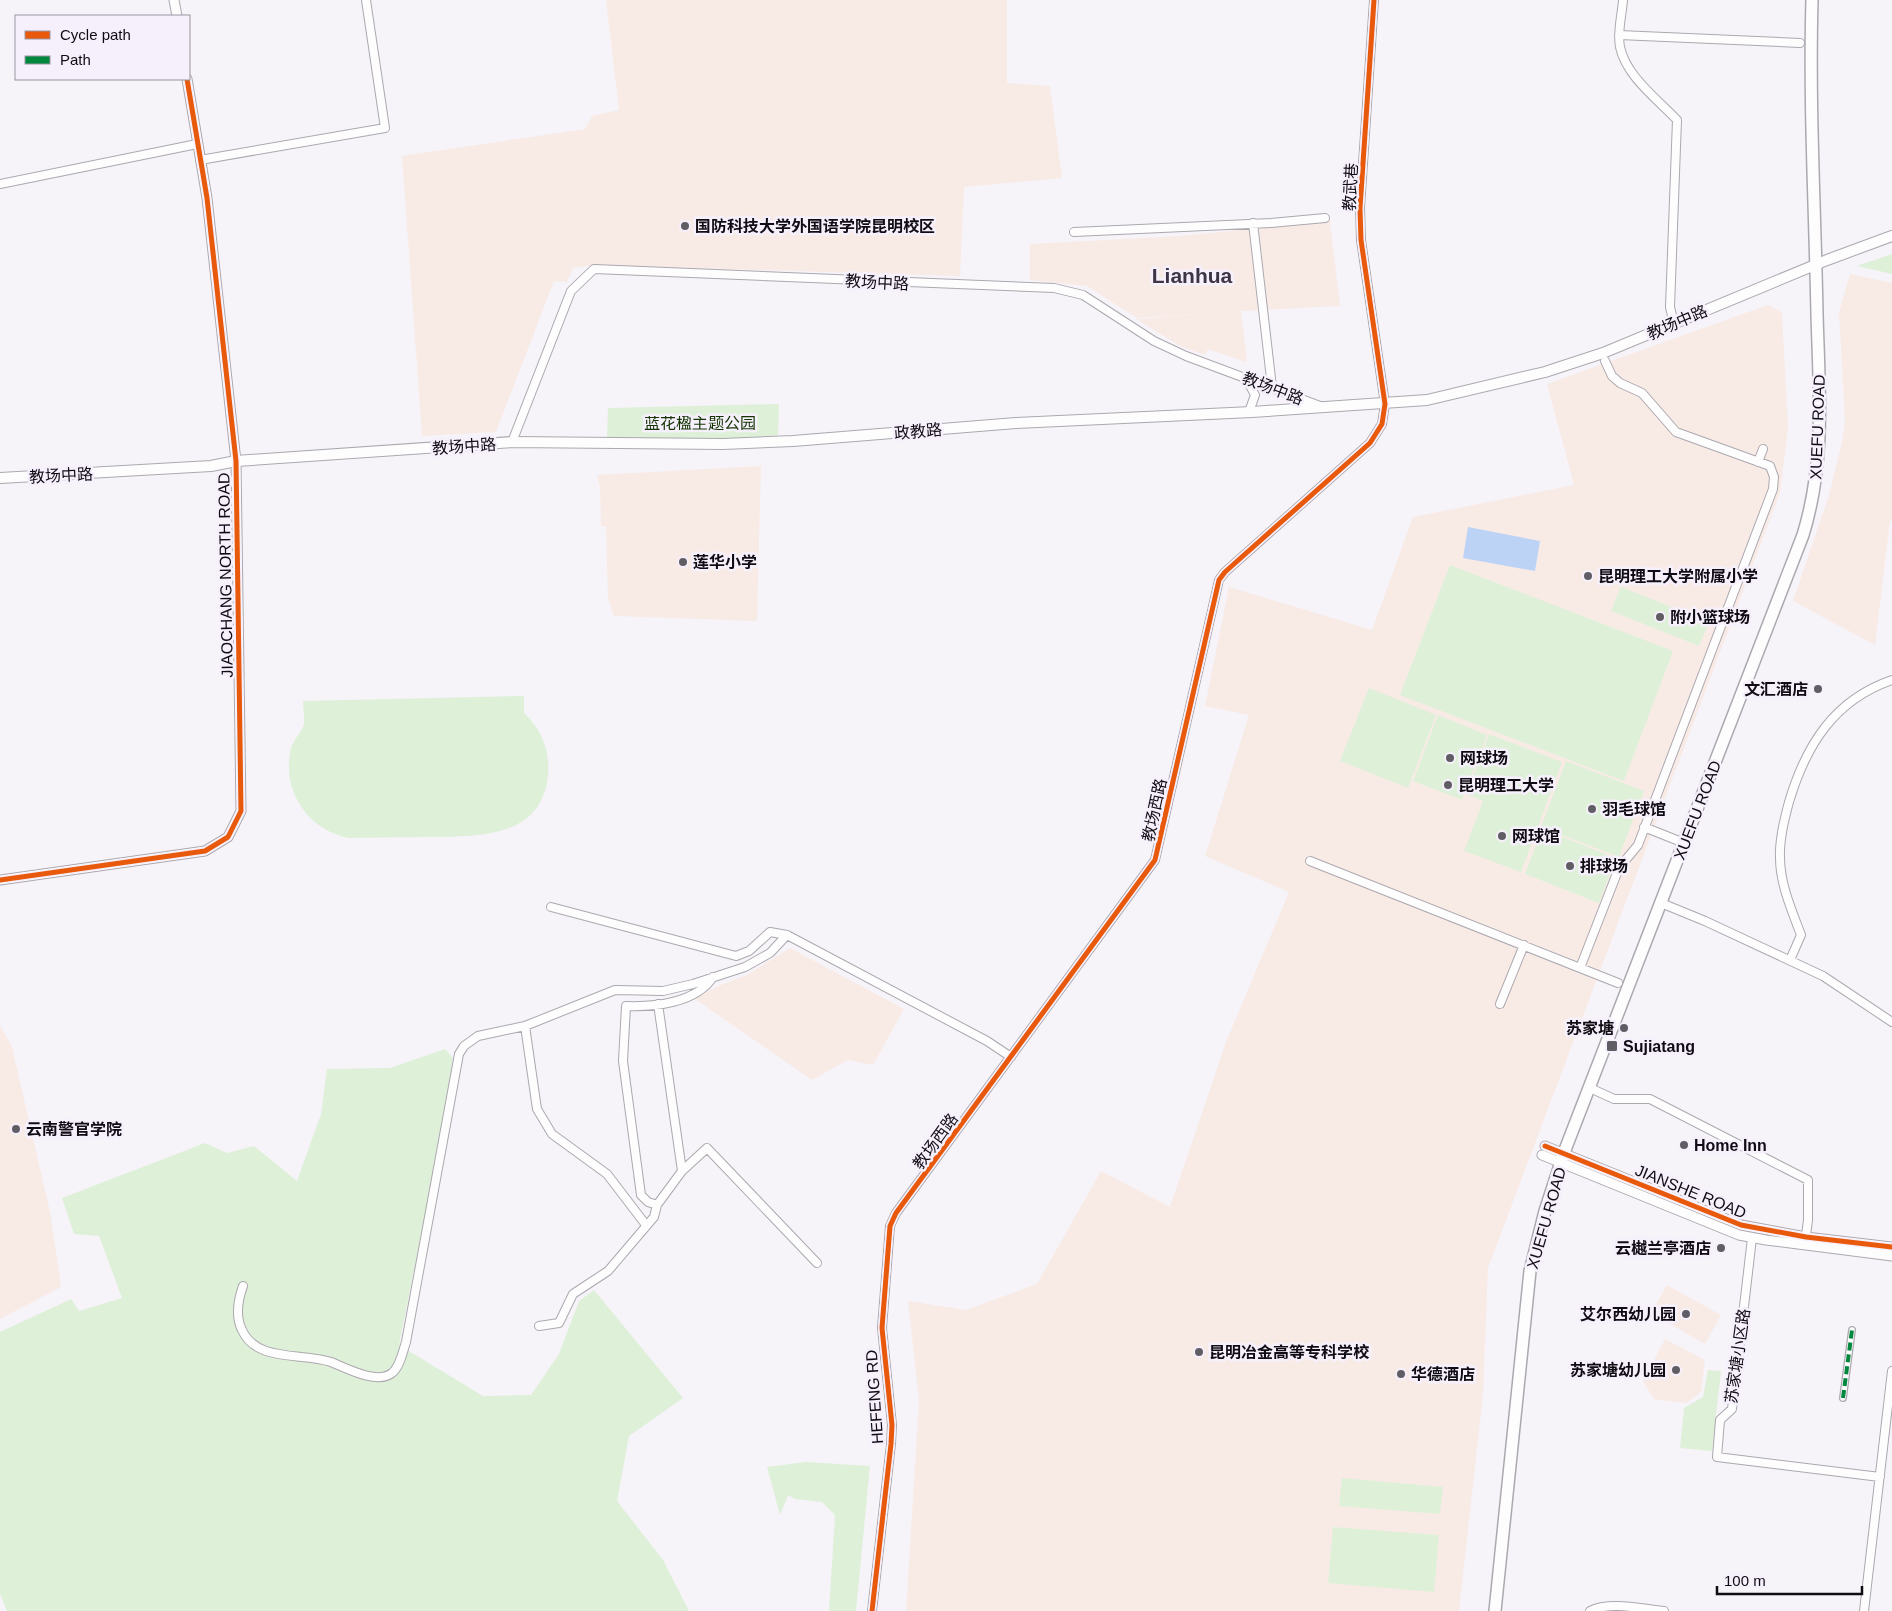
<svg xmlns="http://www.w3.org/2000/svg" width="1892" height="1611" font-family="Arial,'Noto Sans SC',sans-serif">
<style>
.education{fill:#f8ebe6}
.green{fill:#dff0d9}
.water{fill:#bcd3f6}
.lines{fill:none;stroke-linecap:round;stroke-linejoin:round}
.pedestrian-casing{stroke:#aca8af;stroke-width:8}
.minor-casing{stroke:#aca8af;stroke-width:10}
.tertiary-casing{stroke:#aca8af;stroke-width:11}
.secondary-casing{stroke:#aca8af;stroke-width:12}
.primary-casing{stroke:#aca8af;stroke-width:14}
.pedestrian{stroke:#fefdfe;stroke-width:5.5}
.minor{stroke:#fefdfe;stroke-width:8}
.tertiary{stroke:#fefdfe;stroke-width:9}
.secondary{stroke:#fefdfe;stroke-width:10}
.primary{stroke:#fefdfe;stroke-width:11}
.quiet{stroke:#00873e;stroke-width:4;stroke-dasharray:8 4;stroke-linecap:butt}
.cycleway-casing{stroke:#f6f0fc;stroke-width:8}
.cycleway{stroke:#e8590c;stroke-width:5}
.poi-dot{fill:#605d64;stroke:#f6f0fc;stroke-width:2}
.labels{text-anchor:middle;stroke-width:5;stroke-linejoin:round;paint-order:stroke}
.street-label{font-size:16px;fill:#100c13;stroke:#f6f0fc}
.poi-label{font-size:16px;font-weight:bold;fill:#100c13;stroke:#f6f0fc;text-anchor:start}
.park-label{font-size:16px;fill:#143402;stroke:#f6f0fc}
.district-label{font-size:21px;font-weight:bold;fill:#3d3445;stroke:#f6f0fc}
</style>
<rect width="100%" height="100%" fill="#f6f3f9"/>
<path class="education" d="M606 0H1007V83L1050 86 1062 178 964 187 960 276 594 265 573 268 567 282 554 281 496 432 422 436 402 156 585 129 592 116 619 110Z
M1330 221 1340 306 1241 311 1247 362 1208 349 1205 355 1180 346 1136 319 1214 313 1137 318 1087 286 1030 280V244L1181 236Z
M1850 274 1892 283V521H1890L1875 645 1793 601 1829 495 1842 442 1845 421 1839 313Z
M1768 305 1782 313 1788 428 1780 493 1488 1268 1483 1395 1459 1611H906L919 1400 908 1301 966 1310 1037 1284 1101 1171 1170 1207 1226 1042 1289 892 1205 856 1249 715 1205 706 1229 587 1372 630 1413 517 1574 485 1547 384Z
M761 466 757 621 614 616 608 598 606 527 601 526 600 487 597 475Z
M790 948 904 1009 873 1065 848 1060 812 1080 695 999 718 986 747 975Z
M0 1025 12 1047 50 1212 61 1287 0 1319Z
M1667 1285 1721 1315 1705 1344 1651 1313Z
M1665 1339 1705 1360 1701 1392 1686 1403 1654 1399 1643 1381Z"/>
<path class="green" d="M1892 254V274L1857 266Z
M779 404 778 435 741 439 607 438 608 408Z
M1450 565 1673 651 1624 781 1400 695Z
M1621 587 1709 622 1699 646 1611 611Z
M1369 688 1436 715 1408 788 1340 761Z
M524 696V713C542 730 550 750 548 775 542 839 478 836 430 837 403 837 376 838 349 838 307 830 281 790 291 748 294 739 302 732 304 724 305 717 303 708 303 701Z
M1438 715 1487 735 1462 800 1413 781Z
M1489 734 1562 762 1521 872 1464 851 1483 801 1466 794Z
M1566 761 1644 791 1619 857 1541 827Z
M1542 829 1616 858 1599 903 1525 874Z
M445 1049 453 1058 446 1110 399 1345 483 1396 531 1395 559 1354 579 1301 594 1290 683 1398 629 1436 617 1501 663 1560 689 1611H7L0 1594V1332L71 1299 79 1311 122 1298 99 1236 74 1234 62 1198 205 1143 227 1153 254 1146 297 1181 321 1114 327 1069 390 1068Z
M1708 1370 1721 1371 1712 1451 1680 1448 1684 1408 1703 1397Z
M806 1462 870 1466 856 1611H829L835 1515 822 1502 795 1499 788 1495 780 1515 767 1467Z
M1342 1478 1443 1487 1440 1514 1339 1506Z
M1333 1527 1439 1535 1434 1592 1328 1583Z"/>
<path class="water" d="M1468 527 1540 541 1535 571 1463 558Z"/>
<g class="lines">
<defs>
<path id="pedestrian" d="M1843 1398 1852 1330"/>
<path id="minor" d="M1623 0C1622 15 1617 32 1620 47 1626 76 1657 99 1677 120L1670 307 1674 324
M1619 35 1800 43
M200 160 385 128 366 0
M0 184 197 144
M1253 223 1272 387
M1074 232 1271 223 1325 218
M1246 378 1255 395 1249 412
M512 442 571 291 594 269 1054 288 1083 295 1154 341 1186 356 1320 406
M1758 462 1763 449
M1644 827 1684 843
M1310 861 1618 983
M1661 903 1705 921 1823 976 1892 1022
M551 907 736 956 749 951 770 932 787 935 987 1041 1011 1057
M1790 960 1801 935C1792 911 1780 884 1780 858 1779 840 1784 820 1789 802 1806 745 1834 700 1892 680
M1580 968 1619 868 1638 845 1773 489 1774 477 1770 466 1676 432 1642 393 1620 383 1612 376 1605 361
M658 1004 682 1171
M1500 1004 1524 945
M525 1026 537 1109 552 1134 607 1174 646 1225
M1590 1088 1614 1099H1650L1808 1180V1220L1805 1243
M657 1205 648 1202 641 1195 623 1061 626 1006C655 1007 696 1003 713 977
M1752 1238 1732 1409 1720 1420 1717 1457 1880 1477
M243 1286C238 1300 235 1316 242 1330 257 1363 302 1352 331 1362 346 1368 377 1385 392 1373 400 1367 403 1351 406 1342L459 1054 464 1046 478 1036 525 1026 615 990 663 991 693 984 745 967 770 953 787 935
M539 1326 559 1323 573 1294 608 1271 654 1217 657 1205 682 1171 707 1148 817 1263
M872 1611 891 1444 892 1425 882 1328 890 1226 896 1213 1155 860 1219 580 1225 572 1370 443 1382 424 1385 404 1361 240 1360 208 1374 0
M1590 1611C1610 1601 1642 1609 1664 1611
M1864 1611 1892 1371"/>
<path id="tertiary" d="M174 0 177 16
M0 880 205 851 228 837 241 811 236 461 207 198 187 79
M1545 1146 1741 1225 1806 1237 1892 1247
M1542 1155 1739 1235 1766 1240 1892 1256"/>
<path id="secondary" d="M0 478 211 466 236 461 512 442 723 444 793 441 1016 423 1252 412 1427 400 1545 372 1603 353 1827 260 1892 236"/>
<path id="primary" d="M1495 1611 1530 1271 1545 1211 1565 1150 1803 535C1826 460 1819 390 1817 314 1815 209 1809 104 1812 0"/>
</defs>
<use href="#pedestrian" class="pedestrian-casing"/>
<use href="#minor" class="minor-casing"/>
<use href="#tertiary" class="tertiary-casing"/>
<use href="#secondary" class="secondary-casing"/>
<use href="#primary" class="primary-casing"/>
<use href="#pedestrian" class="pedestrian"/>
<use href="#minor" class="minor"/>
<use href="#tertiary" class="tertiary"/>
<use href="#secondary" class="secondary"/>
<use href="#primary" class="primary"/>
<path class="quiet" d="M1843 1398 1852 1330"/>
<defs>
<path id="cycleway" d="M0 880 205 851 228 837 241 811 236 461 207 198 187 79
M1545 1146 1741 1225 1806 1237 1892 1247
M872 1611 891 1444 892 1425 882 1328 890 1226 896 1213 1155 860 1219 580 1225 572 1370 443 1382 424 1385 404 1361 240 1360 208 1374 0"/>
</defs>
<use href="#cycleway" class="cycleway-casing"/>
<use href="#cycleway" class="cycleway"/>
</g>
<g class="poi-dot">
<circle cx="685" cy="226" r="5"/>
<circle cx="683" cy="562" r="5"/>
<circle cx="1588" cy="576" r="5"/>
<circle cx="1660" cy="617" r="5"/>
<circle cx="1818" cy="689" r="5"/>
<circle cx="1450" cy="758" r="5"/>
<circle cx="1448" cy="785" r="5"/>
<circle cx="1592" cy="809" r="5"/>
<circle cx="1502" cy="836" r="5"/>
<circle cx="1570" cy="866" r="5"/>
<circle cx="1624" cy="1028" r="5"/>
<rect x="1606" y="1040" width="12" height="12" rx="2.5"/>
<circle cx="16" cy="1129" r="5"/>
<circle cx="1684" cy="1145" r="5"/>
<circle cx="1721" cy="1248" r="5"/>
<circle cx="1686" cy="1314" r="5"/>
<circle cx="1199" cy="1352" r="5"/>
<circle cx="1676" cy="1370" r="5"/>
<circle cx="1401" cy="1374" r="5"/>
</g>
<g class="labels">
<g class="street-label">
<text transform="translate(1350 187) rotate(-87)" y="6">教武巷</text>
<text transform="translate(877 282) rotate(3)" y="6">教场中路</text>
<text transform="translate(1677 322) rotate(-23)" y="6">教场中路</text>
<text transform="translate(1273 388) rotate(21)" y="6">教场中路</text>
<text transform="translate(1817 427) rotate(-88)" y="6">XUEFU ROAD</text>
<text transform="translate(918 431) rotate(-5)" y="6">政教路</text>
<text transform="translate(464 446) rotate(-4)" y="6">教场中路</text>
<text transform="translate(61 475) rotate(-3)" y="6">教场中路</text>
<text transform="translate(225 575) rotate(-91)" y="6">JIAOCHANG NORTH ROAD</text>
<text transform="translate(1154 810) rotate(-78)" y="6">教场西路</text>
<text transform="translate(1697 810) rotate(-69)" y="6">XUEFU ROAD</text>
<text transform="translate(935 1141) rotate(-54)" y="6">教场西路</text>
<text transform="translate(1691 1191) rotate(22)" y="6">JIANSHE ROAD</text>
<text transform="translate(1546 1218) rotate(-74)" y="6">XUEFU ROAD</text>
<text transform="translate(1737 1356) rotate(-82)" y="6">苏家塘小区路</text>
<text transform="translate(874 1397) rotate(-94)" y="6">HEFENG RD</text>
</g>
<g class="poi-label">
<text x="695" y="232">国防科技大学外国语学院昆明校区</text>
<text x="693" y="568">莲华小学</text>
<text x="1598" y="582">昆明理工大学附属小学</text>
<text x="1670" y="623">附小篮球场</text>
<text x="1808" y="695" text-anchor="end">文汇酒店</text>
<text x="1460" y="764">网球场</text>
<text x="1458" y="791">昆明理工大学</text>
<text x="1602" y="815">羽毛球馆</text>
<text x="1512" y="842">网球馆</text>
<text x="1580" y="872">排球场</text>
<text x="1614" y="1034" text-anchor="end">苏家塘</text>
<text x="1623" y="1052">Sujiatang</text>
<text x="26" y="1135">云南警官学院</text>
<text x="1694" y="1151">Home Inn</text>
<text x="1711" y="1254" text-anchor="end">云樾兰亭酒店</text>
<text x="1676" y="1320" text-anchor="end">艾尔西幼儿园</text>
<text x="1209" y="1358">昆明冶金高等专科学校</text>
<text x="1666" y="1376" text-anchor="end">苏家塘幼儿园</text>
<text x="1411" y="1380">华德酒店</text>
</g>
<g class="park-label">
<text x="700" y="429">蓝花楹主题公园</text>
</g>
<g class="district-label">
<text x="1192" y="283">Lianhua</text>
</g>
</g>
<rect x="15" y="15" width="175" height="65" fill="#f6f0fc" stroke="#9a959f"/>
<rect x="25" y="31" width="25" height="8" fill="#e8590c" stroke="#9a959f"/>
<text x="60" y="40" font-size="15" fill="#100c13">Cycle path</text>
<rect x="25" y="56" width="25" height="8" fill="#00873e" stroke="#9a959f"/>
<text x="60" y="65" font-size="15" fill="#100c13">Path</text>
<path d="M1717 1586v8h145v-8" fill="none" stroke="#100c13" stroke-width="2.5"/>
<text x="1724" y="1586" font-size="15" fill="#100c13" stroke="#f6f0fc" stroke-width="4" paint-order="stroke">100 m</text>
</svg>
